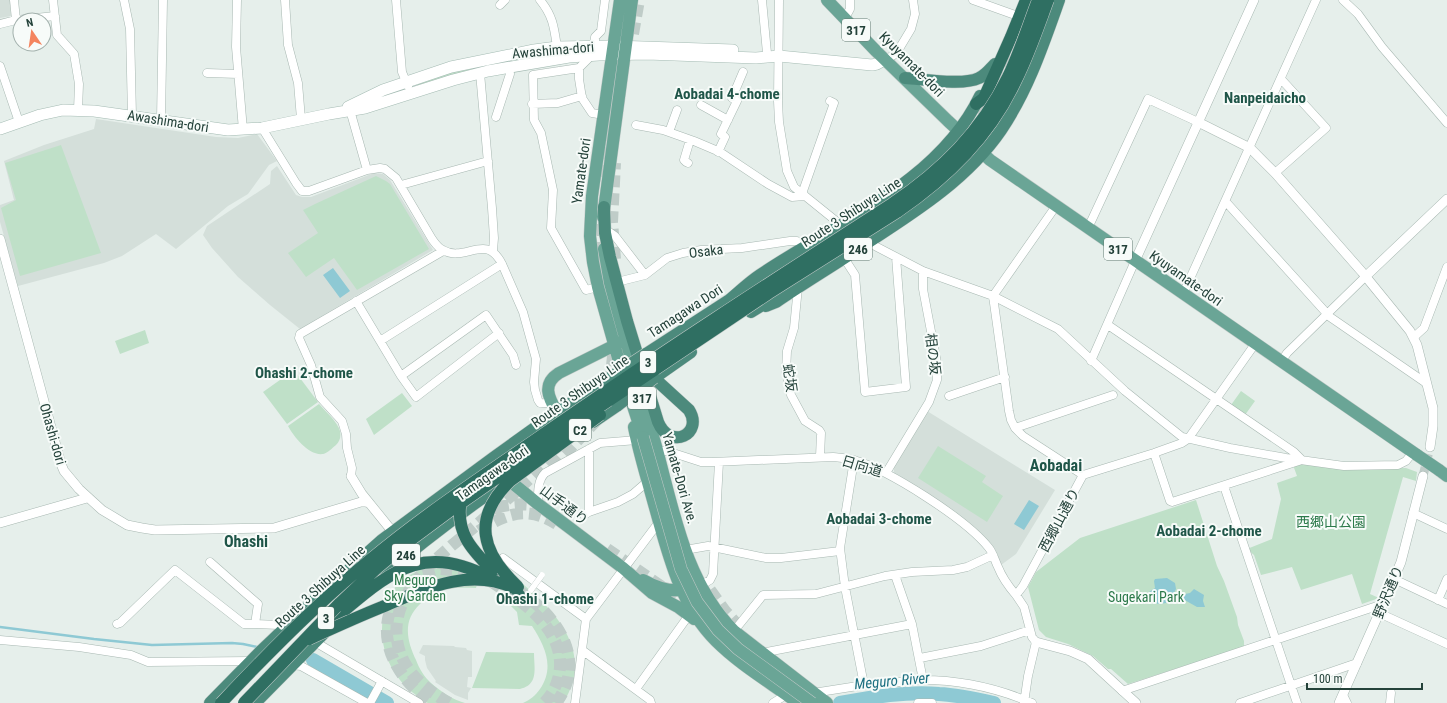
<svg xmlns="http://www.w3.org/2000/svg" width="1447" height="703" font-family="'Roboto Condensed','Noto Sans JP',sans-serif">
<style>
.built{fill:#d4dfda}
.green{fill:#bfe0c8}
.water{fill:#8ec9d4}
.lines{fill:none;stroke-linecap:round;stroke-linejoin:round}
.stream{stroke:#8ec9d4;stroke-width:2.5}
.river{stroke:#8ec9d4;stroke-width:14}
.tertiary-tunnel{stroke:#bfccc8;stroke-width:9;stroke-dasharray:9 4.5;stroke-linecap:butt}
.trunk-tunnel{stroke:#bfccc8;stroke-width:12;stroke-dasharray:12 6;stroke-linecap:butt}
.motorway-tunnel{stroke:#bfccc8;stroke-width:12;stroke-dasharray:12 6;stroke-linecap:butt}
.minor-casing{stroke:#a8b8b2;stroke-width:9}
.tertiary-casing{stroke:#a8b8b2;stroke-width:10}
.secondary-casing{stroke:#a4bbb3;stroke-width:12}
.primary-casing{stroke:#c2cac8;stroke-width:13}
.trunk-casing{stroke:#c2cac8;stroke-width:13}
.motorway-casing{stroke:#c2cac8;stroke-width:13}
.minor{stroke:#fff;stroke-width:8}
.tertiary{stroke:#fff;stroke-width:9}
.secondary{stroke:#fff;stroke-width:11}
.primary{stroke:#6aa596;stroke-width:12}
.trunk{stroke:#4c8a7c;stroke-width:12}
.motorway{stroke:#2f6f62;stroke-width:12}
.pedestrian-bridge-casing{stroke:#a8b8b2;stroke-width:6;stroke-linecap:butt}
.primary-bridge-casing{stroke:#c2cac8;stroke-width:13;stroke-linecap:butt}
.trunk-bridge-casing{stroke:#c2cac8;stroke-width:13;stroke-linecap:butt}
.motorway-bridge-casing{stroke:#c2cac8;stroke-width:13;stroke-linecap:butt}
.pedestrian-bridge{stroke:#fff;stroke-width:5.5}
.primary-bridge{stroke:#6aa596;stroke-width:12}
.trunk-bridge{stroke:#4c8a7c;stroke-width:12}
.motorway-bridge{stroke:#2f6f62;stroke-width:12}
.labels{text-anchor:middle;stroke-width:4;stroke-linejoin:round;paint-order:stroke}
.shield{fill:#f7fbf9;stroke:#637a73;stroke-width:1}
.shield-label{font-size:13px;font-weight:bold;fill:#24423a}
.street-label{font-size:14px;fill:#24423a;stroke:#f7fbf9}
.park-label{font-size:14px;fill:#2d7a4b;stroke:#f7fbf9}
.neighbourhood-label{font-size:15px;font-weight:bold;fill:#1f5548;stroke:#f7fbf9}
.water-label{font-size:15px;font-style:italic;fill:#1c6f80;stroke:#f7fbf9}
.quarter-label{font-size:16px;font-weight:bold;fill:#1f5548;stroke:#f7fbf9}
</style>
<rect width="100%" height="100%" fill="#e6efeb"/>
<path class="built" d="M0 0H10L11 16 0 18Z
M96 119 216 137 238 138 257 134 277 161 269 165 248 194 228 206 176 249 156 234 122 256 104 263 18 286 0 222V205L14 200 4 161 44 145 94 129Z
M277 166 296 195 302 197H311L374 173 383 174 390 180 433 250 300 329 270 305 238 277 212 248 203 235 207 226 270 184 271 171Z
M927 411 1055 490 1016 554 1001 565 995 550 894 473V465Z
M423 645 454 646 455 647 466 648 467 650 472 651V677H468L467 687 471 688 468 693V700L455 695 435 682 436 681 427 668 425 660V656L419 653Z"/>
<path class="green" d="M527 57 524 60 418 87 417 81 437 74Z
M61 145 101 253 20 276 1 208 16 200 5 163Z
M376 176 386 181 390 184 429 249 357 290 334 258 306 277 288 253 318 233 303 210 315 204Z
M145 330 149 343 120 354 115 341Z
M294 370 318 402 287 424 263 392Z
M1241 391 1255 401 1245 415 1231 405Z
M402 393 412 406 374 435 366 419Z
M319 404C326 412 337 421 340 431 341 437 340 441 336 445 332 448 328 453 323 454 309 456 294 437 288 426Z
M938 446 986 476 982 482 1003 496 987 522 918 478Z
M1299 463 1344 469 1406 468 1417 472 1416 481 1403 477 1370 594 1379 598 1362 604 1352 574 1301 590 1292 567 1261 575 1254 555 1247 549 1272 539 1281 499 1277 483 1297 476 1293 465Z
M1196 500 1217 566 1224 581 1237 617 1238 625 1244 641V646L1241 649H1237L1128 684 1111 669H1108L1093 656 1068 644 1046 637 1039 630 1028 587 1036 572 1080 538Z
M447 561 483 565 476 588C465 588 454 587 443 590 434 592 426 598 420 604 402 621 407 641 416 660 419 668 424 677 431 683 440 691 453 700 465 703 455 703 437 703 428 703 424 702 419 697 416 695 387 675 374 636 387 603 389 600 390 595 392 592 404 573 426 567 447 561Z
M519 581C557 612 595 653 563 703H523C530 700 535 696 540 689 555 667 545 646 532 626L519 625 517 612 506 601Z
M486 652 534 653C534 668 539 685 520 689L472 688Z"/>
<path class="water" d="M333 268 350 291 340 298 323 275Z
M1029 500 1039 506 1024 530 1014 524Z
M1167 578 1175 583 1176 589 1174 593 1176 597 1166 603 1158 604 1156 603V600L1148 599 1149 592 1155 588 1154 581 1155 579Z
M1194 589 1204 595 1203 601 1205 607H1197L1181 598 1185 594 1190 593Z"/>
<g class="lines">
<path class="stream" d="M0 627 94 639 152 645 232 643 243 644 257 647"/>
<path class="river" d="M313 660 387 703
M840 703C872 697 907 691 939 694 958 695 976 699 994 703"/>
<path class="tertiary-tunnel" d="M1423 476 1430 447"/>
<path class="trunk-tunnel" d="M956 142C986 108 1005 70 1020 28"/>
<path class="motorway-tunnel" d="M633 34 639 0
M603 177 605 158 614 94
M597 206 598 246 602 279
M615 259 612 222 615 163
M608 384 612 366 614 347
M552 467 596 421
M497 508C512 503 530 503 545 508
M479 531C508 512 530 505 561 527
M607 549 694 609
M423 574 441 569 463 571
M490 581C521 600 562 627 560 667 559 681 554 693 544 703
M516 589C555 613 589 659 556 703
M710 590 725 611 744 632
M397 596C372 637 397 679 432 703
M449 703C427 690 406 674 399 649 383 593 444 553 480 522 496 508 512 496 526 482 537 472 546 462 556 452"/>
<defs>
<path id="minor" d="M14 0 16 20
M53 0 57 35 74 54 79 84 78 110
M124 0 130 29 132 116
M237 0 236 47 243 130
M285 0 288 45 298 83 301 119
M396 0 402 72 408 86
M540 0C553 16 554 27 557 47
M762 0 767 53
M779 0 778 101 779 122 787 171 794 187 841 225
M973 0 1015 15
M1343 0 1358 14 1382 47 1447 123
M500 5 505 0
M845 18 850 9V0
M0 24 16 20 55 16
M595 46V37L601 31 605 0
M591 56 579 68 533 75 534 120 541 133 553 190 551 228 586 290 598 287
M886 59 896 54 911 29 915 14 913 0
M0 66 19 122
M579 68V79L582 98 592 113 604 115
M207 73 238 74
M480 73 492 208 494 238 493 251
M532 104 558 103 582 96
M701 105 728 120
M350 110 367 170
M496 117 510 74 509 67
M161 120 163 0
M636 125 663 130 694 141 720 152 768 184 792 197 804 196 803 191 834 103 830 101
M262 128 296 183 302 191H309L367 170 380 168 385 169 396 178 432 239C435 243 438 248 443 250 465 263 486 232 502 264L523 312 536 359 534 382 535 390 538 400 540 403C544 404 547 402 551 403
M669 132 677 110
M718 152 725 137 721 134 737 101 732 98 743 72
M688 163 686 162 684 160 690 140
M1275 173 1326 128 1281 79
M401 185 488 161
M1226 202 1330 317 1426 383
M1056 206 993 296 1009 411 1011 420 1015 428 1023 436 1083 475
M1088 228 1148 99 1198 122
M605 229 615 236 645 275
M871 241 875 246 923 271 993 296 1058 329 1125 391 1182 437 1230 448 1286 458 1344 466 1398 465 1406 461 1413 452
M844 258 855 275 865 392 906 387 896 257
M613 283 645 275 667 258 683 253 701 250 742 248 790 241H797L806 247
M798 287 794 328 787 351 786 372 791 395 805 421 819 430 821 433 820 457
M1183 294 1316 0
M356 301 401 376 416 397 499 333
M1108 325 1294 452 1302 460 1172 502 1170 501 1154 453
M1414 337 1424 328 1447 267
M380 341 502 264
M1091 361 1135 261
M1281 362 1287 353 1365 277
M401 376 486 315 513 355 516 365
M949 396 1005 377
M1015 428 1113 395
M657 451H667L701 462H712L833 457C840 458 847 458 854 460 889 470 966 519 989 548 993 553 995 561 998 567 1002 577 1009 587 1016 595
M854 460 840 548 845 587 864 685
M886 473 929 402 937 380V363L923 289V271
M1083 475 1154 453 1182 443 1188 439 1255 344
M351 476 352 468 347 448 346 434 342 421 320 397 311 365 299 338 300 334 443 251
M1224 486 1297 703
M538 504C538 494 537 481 545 473L600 443 637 440
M589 512 618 502 633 494 648 481
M1413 513 1447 529
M584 515 589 512V449
M685 550 708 546 766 558H781L840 551
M503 558 586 619
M895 575 912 624 923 680C961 680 997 688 1032 703
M1394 579 1447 604
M700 586 710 580 713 574 719 462
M1438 600 1447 579
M1379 613 1447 644
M117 624 120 623 175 570 244 624H255L258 604 210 562
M255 624 279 625 284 629
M734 631 763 595 816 594 885 576 912 572 953 570 967 567 993 555
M0 640 79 647 131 655 148 662 250 661
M315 642 419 703
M582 650 650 700 651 703
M761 653 912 624
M920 658 981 646 1030 630
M292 665 301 666 367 703
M636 689 689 615
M1122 691 1383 604
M813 693 864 685 923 680
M1343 695 1347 703
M370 703 382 681
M575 703 586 619 659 522
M773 703 781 698 784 693
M918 703H932
M1024 703 1028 676 1036 642 1032 637 1024 607 1016 595 1023 586 1083 475
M1240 703 1357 663
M1390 703 1391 693"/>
<path id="tertiary" d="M1198 122 1250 148 1275 173 1362 272 1410 331 1417 345 1433 408V426L1430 447
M0 239 61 464 64 471 79 489 102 510 127 525 142 528 155 530 274 528 361 502H365L369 503
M1135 261 1254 0
M1365 277 1447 199
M351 476 362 494 396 536
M0 523 87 498
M1036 642 1070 651 1088 659 1136 703
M1339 703 1384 602 1401 562 1423 476"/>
<path id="secondary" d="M348 107 383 90 451 67 534 50 557 47 614 46 733 50
M0 129 40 115 63 110 94 111 228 130 262 128 329 114 365 108 453 80 488 71 569 57 599 55 647 54 756 58 779 56 872 65 877 64 886 59"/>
<path id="primary" d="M620 0 592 196 590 236 593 262 598 287 622 372 643 437
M827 0 876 51 948 121 990 160 1417 455
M603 217 632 0
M604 249 610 283C625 339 641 394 657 450 674 513 686 583 734 631L827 703
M557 412C548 397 542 384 559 373L621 342
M634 427C639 453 647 478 654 504 668 553 679 604 716 641 740 665 771 683 798 703
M1439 470 1447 476
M505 473 516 486 538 504 623 568 652 593 678 607 694 619
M643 580C657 588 671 593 687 589"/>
<path id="trunk" d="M905 78C923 79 963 86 979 78 986 75 990 69 995 64
M604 207 605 233 610 257 627 321 658 422C670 451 704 434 689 410L654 378 691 352
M727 302C738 293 748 283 760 275 835 224 939 182 980 96
M766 306 776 302C807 281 839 262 870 241 918 210 969 177 1001 130 1028 90 1043 45 1059 0
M751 312 772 299
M646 354 734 297
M593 422 618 405
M379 579C420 543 463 511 508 480
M210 703 262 650 307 607 382 540 493 458 557 412 605 381
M255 703 324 633"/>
<path id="motorway" d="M976 104 984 98 1011 37 1026 0
M492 570 519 595
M321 633 346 609"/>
</defs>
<use href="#minor" class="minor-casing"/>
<use href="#tertiary" class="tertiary-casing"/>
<use href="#secondary" class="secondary-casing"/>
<use href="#primary" class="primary-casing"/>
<use href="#trunk" class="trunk-casing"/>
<use href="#motorway" class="motorway-casing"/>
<use href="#minor" class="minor"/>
<use href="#tertiary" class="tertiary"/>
<use href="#secondary" class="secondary"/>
<use href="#primary" class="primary"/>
<use href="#trunk" class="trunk"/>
<use href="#motorway" class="motorway"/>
<defs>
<path id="pedestrian-bridge" d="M531 590 542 575"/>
<path id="primary-bridge" d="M643 437 681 569 697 602 718 630 738 649 812 703
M1417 455 1439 470"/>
<path id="trunk-bridge" d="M605 381 646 354
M618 405 654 378"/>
<path id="motorway-bridge" d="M461 500C455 532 471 549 492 570
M518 587C482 553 471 519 510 481L600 415
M346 609C395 567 429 544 492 579
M309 639C333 628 357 617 382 607 424 589 471 566 516 589
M221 703C268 653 317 603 370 560 424 515 483 476 541 436 656 356 774 280 892 204 942 170 981 132 1008 77 1020 52 1028 26 1038 0
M244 703 340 603 377 568 412 539 451 510 584 417 769 293 897 212C948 177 990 136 1016 80 1029 54 1038 27 1048 0"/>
</defs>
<use href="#pedestrian-bridge" class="pedestrian-bridge-casing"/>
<use href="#primary-bridge" class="primary-bridge-casing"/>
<use href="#trunk-bridge" class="trunk-bridge-casing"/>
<use href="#motorway-bridge" class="motorway-bridge-casing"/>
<use href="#pedestrian-bridge" class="pedestrian-bridge"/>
<use href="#primary-bridge" class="primary-bridge"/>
<use href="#trunk-bridge" class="trunk-bridge"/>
<use href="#motorway-bridge" class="motorway-bridge"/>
</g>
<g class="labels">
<g class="shield">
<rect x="842" y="19" width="28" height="22" rx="3"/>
<rect x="844" y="238" width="28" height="22" rx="3"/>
<rect x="1104" y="238" width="28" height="22" rx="3"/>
<rect x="640" y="351" width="16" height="22" rx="3"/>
<rect x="628" y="387" width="28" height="22" rx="3"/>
<rect x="569" y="419" width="22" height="22" rx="3"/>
<rect x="392" y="544" width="28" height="22" rx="3"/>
<rect x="318" y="607" width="16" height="22" rx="3"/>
</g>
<g class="shield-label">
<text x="856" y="35">317</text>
<text x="858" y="254">246</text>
<text x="1118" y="254">317</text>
<text x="648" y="367">3</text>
<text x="642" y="403">317</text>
<text x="580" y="435">C2</text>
<text x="406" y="560">246</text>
<text x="326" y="623">3</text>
</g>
<g class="street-label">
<text transform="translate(553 50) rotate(-5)" y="5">Awashima-dori</text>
<text transform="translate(912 64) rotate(45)" y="5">Kyuyamate-dori</text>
<text transform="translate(168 121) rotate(9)" y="5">Awashima-dori</text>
<text transform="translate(581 171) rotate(-82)" y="5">Yamate-dori</text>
<text transform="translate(851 212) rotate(-33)" y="5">Route 3 Shibuya Line</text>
<text transform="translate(706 251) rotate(-7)" y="5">Osaka</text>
<text transform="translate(1186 278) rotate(35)" y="5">Kyuyamate-dori</text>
<text transform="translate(685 311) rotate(-33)" y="5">Tamagawa Dori</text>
<text transform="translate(933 354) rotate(83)" y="5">相の坂</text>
<text transform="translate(790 378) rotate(82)" y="5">蛇坂</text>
<text transform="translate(580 391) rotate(-35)" y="5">Route 3 Shibuya Line</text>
<text transform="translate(53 434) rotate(74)" y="5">Ohashi-dori</text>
<text transform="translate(862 466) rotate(17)" y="5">日向道</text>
<text transform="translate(492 473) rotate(-35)" y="5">Tamagawa-dori</text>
<text transform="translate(680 478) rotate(74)" y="5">Yamate-Dori Ave.</text>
<text transform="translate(564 505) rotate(37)" y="5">山手通り</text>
<text transform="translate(1059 520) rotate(-62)" y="5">西郷山通り</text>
<text transform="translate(320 586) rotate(-42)" y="5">Route 3 Shibuya Line</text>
<text transform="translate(1388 592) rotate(-67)" y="5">野沢通り</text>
</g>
<g class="park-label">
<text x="1331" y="527">西郷山公園</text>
<text x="415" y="585">Meguro<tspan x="415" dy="16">Sky Garden</tspan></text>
<text x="1146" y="602">Sugekari Park</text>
</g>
<g class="neighbourhood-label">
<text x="727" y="99">Aobadai 4-chome</text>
<text x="1265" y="103">Nanpeidaicho</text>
<text x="304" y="378">Ohashi 2-chome</text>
<text x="879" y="524">Aobadai 3-chome</text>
<text x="1209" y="536">Aobadai 2-chome</text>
<text x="545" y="604">Ohashi 1-chome</text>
</g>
<g class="water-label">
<text transform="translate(892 681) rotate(-5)" y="5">Meguro River</text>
</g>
<g class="quarter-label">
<text x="1056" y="471">Aobadai</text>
<text x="246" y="547">Ohashi</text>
</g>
</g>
<g transform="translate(32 32) rotate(347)"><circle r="19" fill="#f7fbf9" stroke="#a3b1ad"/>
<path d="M0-3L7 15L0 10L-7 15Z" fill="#f4845f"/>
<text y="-6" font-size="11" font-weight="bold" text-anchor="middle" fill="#24423a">N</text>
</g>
<path d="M1307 683v6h115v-6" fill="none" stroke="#24423a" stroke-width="2"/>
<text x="1313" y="683" font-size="12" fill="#24423a" stroke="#f7fbf9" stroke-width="3" paint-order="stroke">100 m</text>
</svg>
